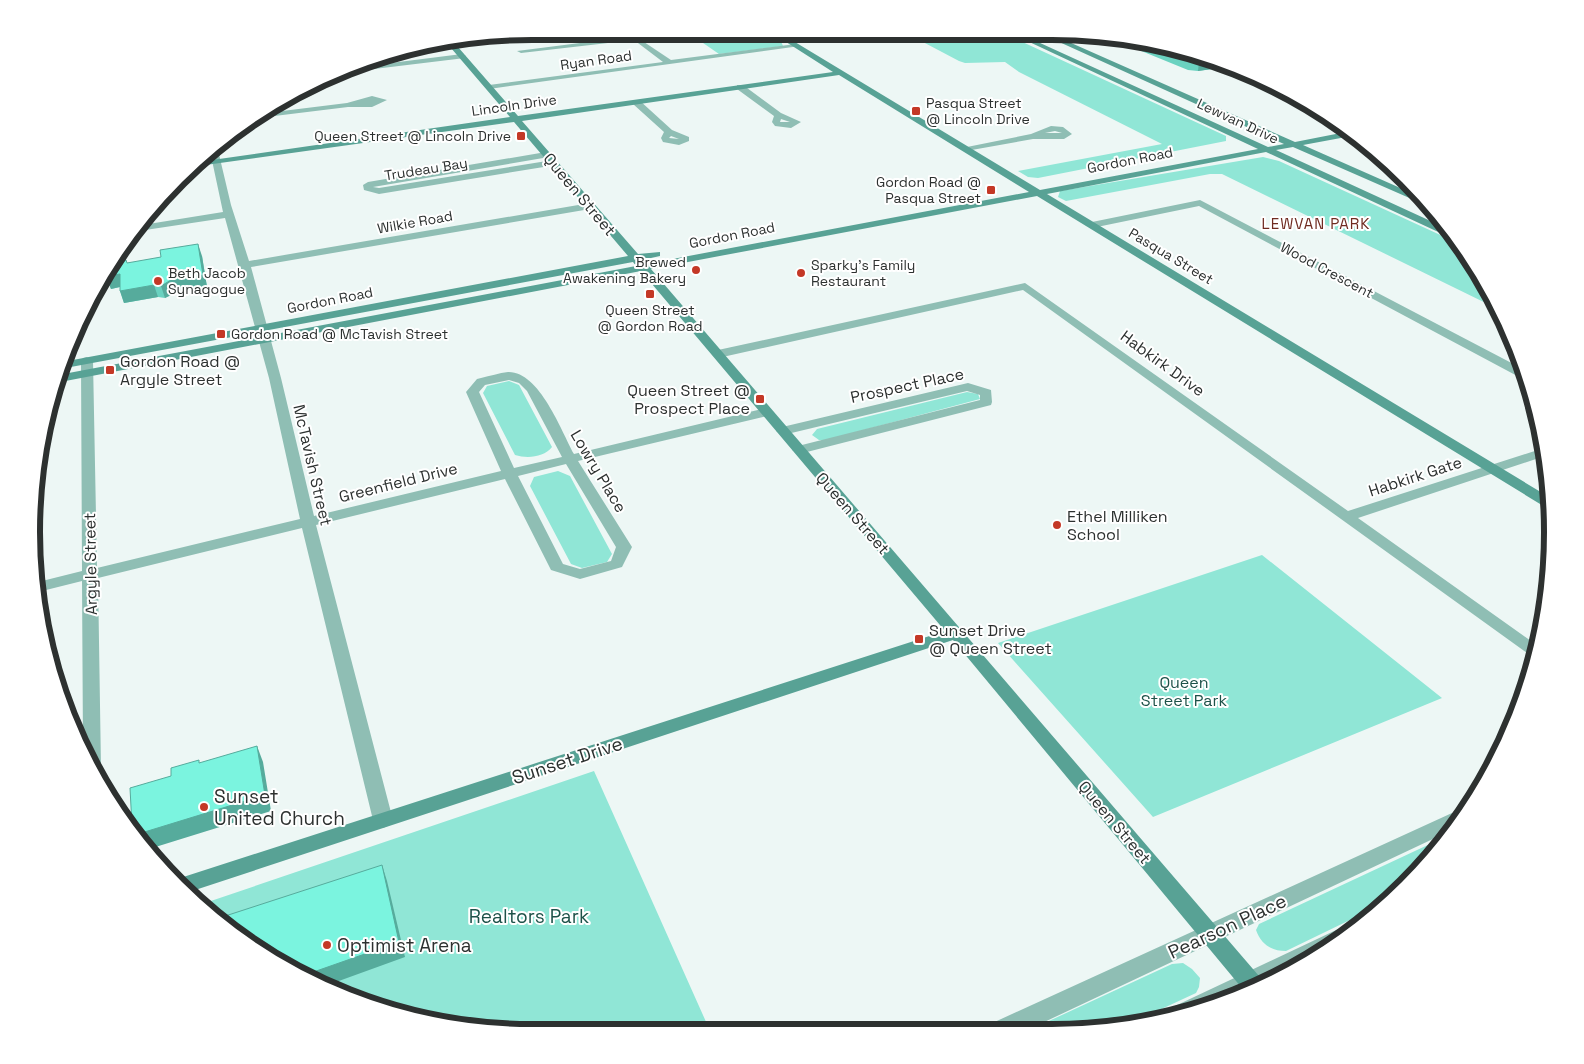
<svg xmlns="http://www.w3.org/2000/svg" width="1584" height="1064" font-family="'Space Grotesk',sans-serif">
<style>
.green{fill:#90e6d6}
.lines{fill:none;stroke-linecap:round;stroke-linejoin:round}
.street{fill:#8fbeb4;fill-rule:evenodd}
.secondary{fill:#58a295;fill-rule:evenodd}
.wall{fill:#6ad2c0}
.shaded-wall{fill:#56ab9c}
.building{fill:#7bf4df;stroke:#56ab9c}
.poi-dot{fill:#c43826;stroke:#fff;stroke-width:2}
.labels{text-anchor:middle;stroke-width:4;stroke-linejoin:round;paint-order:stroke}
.far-street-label{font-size:14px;fill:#2d3130;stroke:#fff}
.far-poi-label{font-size:14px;fill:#2d3130;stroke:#fff;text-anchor:start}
.far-neighbourhood-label{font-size:15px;letter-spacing:1px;fill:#6f2b21;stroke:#fff}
.street-label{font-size:16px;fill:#2d3130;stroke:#fff}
.poi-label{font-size:16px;fill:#2d3130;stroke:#fff;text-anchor:start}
.park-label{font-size:16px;fill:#1d5249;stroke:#fff}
.near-street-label{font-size:19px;fill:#2d3130;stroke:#fff}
.near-poi-label{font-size:19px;fill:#2d3130;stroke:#fff;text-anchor:start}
.near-park-label{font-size:19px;fill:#1d5249;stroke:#fff}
.rim{fill:none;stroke:#2d3130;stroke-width:6}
</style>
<rect width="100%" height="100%" fill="#edf7f5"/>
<path class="green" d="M904 32H1001L1226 136V141L1038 178 1028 177 1018 171 1162 144 1019 72 1005 62 965 63 959 61Z
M771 33 780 39 783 46 719 54 690 34Z
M1263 157 1279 161 1460 244 1468 254 1498 309 1222 174H1210L1066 201 1058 197 1060 191Z
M509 381 519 385 552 447C544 457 528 459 515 455L483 393 487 386Z
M967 392 978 394 980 399 826 440H819L812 435 817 429Z
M558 471 570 476 612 554 607 562 582 568 571 564 530 486 534 477Z
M1262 555 1442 698 1153 817 998 643Z
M594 771 711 1033H532L435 1023 310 981 227 929 199 905Z
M1447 836 1406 886 1385 903 1286 951C1271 951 1261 944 1256 930L1259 924Z
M1183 963 1192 969 1200 978 1199 987 1196 993 1127 1025 1052 1033H1023L1172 964Z"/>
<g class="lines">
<path class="street" d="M635 36 671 60 796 44 800 46 489 89 485 87 489 85 663 62 634 40 521 53 517 51Z
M462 54 466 56 465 58 341 73 351 68Z
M737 85H743L781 113 801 122 791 128 775 126 772 122 774 116 737 89ZM781 119 790 122H780Z
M372 96 387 100 372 107H348L250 119 258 114 347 103Z
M633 100H639L672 130 689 137V141L679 145 663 142 661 138 664 132 633 104ZM671 136 679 139 669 138Z
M1051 126 1063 127 1072 134 1064 139H1033L966 151 962 148 1031 134ZM1055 131 1062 133H1045Z
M217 146 231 205 249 261 590 203 595 206 590 209 251 267 281 378 314 516 501 471 466 392 477 379 481 378C490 376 499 373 508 372 539 371 561 430 574 454L766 408 773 412 771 415 578 461 632 547 622 567 580 579 551 570 505 479 316 525 393 820 390 825 383 828 376 825 373 820 302 528 98 578 101 768 99 773 95 774 83 747 82 581 38 592V582L82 571 81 361 83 358 87 357 93 361 97 568 300 519 269 378 225 218 132 232 136 226 223 212 210 151ZM509 380 519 383 527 391 562 457 514 468 479 392 485 385ZM566 464 616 547 611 561 580 569 563 564 518 476Z
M546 152 549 153V157L373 187 379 188 553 160 556 161V165L379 194 364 190 363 185 368 182Z
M1200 200 1523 369 1526 378H1521L1199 206 1092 228 1087 225 1092 222Z
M1025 283 1348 511 1544 448 1545 456 1358 518 1538 646 1534 658 1023 290 718 358 712 354 718 350Z
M968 383 991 390 992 402 991 405 799 454 792 450 794 447 980 400V395L967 391 783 435 776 431 778 428Z
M1452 813 1464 816 1452 830 1021 1033H985L988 1025Z
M1351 923 1358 925 1330 948 1244 995 1173 1016 1172 1013 1175 1006Z"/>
<path class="secondary" d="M1035 31H1044L1295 142 1351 131 1357 135 1303 145 1423 198 1430 207 1293 147 1276 150 1448 229 1455 238 1449 237 1266 152 1047 194 1549 497 1550 508 1545 507 1037 196 651 269 1265 983 1246 993 953 640 186 893 174 880 945 631 641 271 55 383 58 375 636 266 633 262 60 369 62 362 628 256 514 122 191 167 198 162 510 117 445 41 451 39 518 116 833 72 772 33H780L1040 190 1258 149 1008 32H1016L1268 147 1284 144ZM839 75 1029 192 646 264 642 260 660 256V252L638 254 522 121Z"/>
</g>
<path class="wall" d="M1107 37 1149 41 1226 67 1198 71 1188 70Z
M202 256 207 287 175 293 165 298 158 297 124 303 120 291V287L111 289 106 276Z"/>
<path class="shaded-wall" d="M1208 61 1226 67 1198 71 1199 62Z
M198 244 202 256 207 287 175 293 165 298 161 286 171 280Z
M120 274 124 286 111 289 106 276Z
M154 285 158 297 124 303 120 291Z
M257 746 263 762 271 811 149 849 138 834Z
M382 865 387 881 405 957 325 986 310 981 302 976Z"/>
<path class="building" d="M1137 40 1149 41 1208 61 1199 62 1190 61Z
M198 244 203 275 171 280 161 286 154 285 120 291V274L106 276 115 261 126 260 127 263 161 257 160 250Z
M257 746 265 795 138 834 132 826 130 788 171 776V768L199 760V763Z
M382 865 399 942 302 976 227 929 216 919Z"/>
<g class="poi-dot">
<rect x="911" y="106" width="10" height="10" rx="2.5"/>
<rect x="516" y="131" width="10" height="10" rx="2.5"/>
<rect x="986" y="185" width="10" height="10" rx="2.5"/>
<circle cx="696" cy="270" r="5"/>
<circle cx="801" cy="273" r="5"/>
<circle cx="158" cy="281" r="5"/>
<rect x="645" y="289" width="10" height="10" rx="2.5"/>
<rect x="216" y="329" width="10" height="10" rx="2.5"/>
<rect x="105" y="365" width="10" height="10" rx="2.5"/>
<rect x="755" y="394" width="10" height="10" rx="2.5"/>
<circle cx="1057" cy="525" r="5"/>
<rect x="914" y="634" width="10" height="10" rx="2.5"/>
<circle cx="204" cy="807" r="5"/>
<circle cx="327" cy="945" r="5"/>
</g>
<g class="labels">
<g class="far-street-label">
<text transform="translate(596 60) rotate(-8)" y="5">Ryan Road</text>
<text transform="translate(514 105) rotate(-8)" y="5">Lincoln Drive</text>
<text transform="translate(1238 121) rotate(25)" y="5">Lewvan Drive</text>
<text transform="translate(1130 160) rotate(-11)" y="5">Gordon Road</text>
<text transform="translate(426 169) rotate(-9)" y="5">Trudeau Bay</text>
<text transform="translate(415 222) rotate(-10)" y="5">Wilkie Road</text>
<text transform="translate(732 235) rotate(-11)" y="5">Gordon Road</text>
<text transform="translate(1171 256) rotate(31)" y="5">Pasqua Street</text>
<text transform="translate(1327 270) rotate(28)" y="5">Wood Crescent</text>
<text transform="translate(330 300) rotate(-11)" y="5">Gordon Road</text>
</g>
<g class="far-poi-label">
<text x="926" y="108">Pasqua Street<tspan x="926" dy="16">@ Lincoln Drive</tspan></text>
<text x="511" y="141" text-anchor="end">Queen Street @ Lincoln Drive</text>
<text x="981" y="187" text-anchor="end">Gordon Road @<tspan x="981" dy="16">Pasqua Street</tspan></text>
<text x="686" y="267" text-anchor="end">Brewed<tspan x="686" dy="16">Awakening Bakery</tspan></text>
<text x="811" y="270">Sparky's Family<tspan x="811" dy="16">Restaurant</tspan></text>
<text x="168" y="278">Beth Jacob<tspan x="168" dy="16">Synagogue</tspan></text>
<text x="650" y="315" text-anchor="middle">Queen Street<tspan x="650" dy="16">@ Gordon Road</tspan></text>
<text x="231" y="339">Gordon Road @ McTavish Street</text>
</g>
<g class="far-neighbourhood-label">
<text x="1316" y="229">LEWVAN PARK</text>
</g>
<g class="street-label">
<text transform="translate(580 194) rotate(50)" y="6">Queen Street</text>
<text transform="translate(1163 363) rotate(36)" y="6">Habkirk Drive</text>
<text transform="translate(907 385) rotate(-12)" y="6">Prospect Place</text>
<text transform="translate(313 465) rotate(77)" y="6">McTavish Street</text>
<text transform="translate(599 471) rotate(59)" y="6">Lowry Place</text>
<text transform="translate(1415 476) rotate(-18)" y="6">Habkirk Gate</text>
<text transform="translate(398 482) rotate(-14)" y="6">Greenfield Drive</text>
<text transform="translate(853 513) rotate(49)" y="6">Queen Street</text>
<text transform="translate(90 564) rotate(-91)" y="6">Argyle Street</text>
<text transform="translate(1115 822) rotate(50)" y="6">Queen Street</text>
</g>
<g class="poi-label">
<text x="120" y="367">Gordon Road @<tspan x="120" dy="18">Argyle Street</tspan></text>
<text x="750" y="396" text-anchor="end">Queen Street @<tspan x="750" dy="18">Prospect Place</tspan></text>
<text x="1067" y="522">Ethel Milliken<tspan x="1067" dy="18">School</tspan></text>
<text x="929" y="636">Sunset Drive<tspan x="929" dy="18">@ Queen Street</tspan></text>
</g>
<g class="park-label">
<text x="1184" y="688">Queen<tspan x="1184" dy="18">Street Park</tspan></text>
</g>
<g class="near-street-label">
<text transform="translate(567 760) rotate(-18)" y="7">Sunset Drive</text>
<text transform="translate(1227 926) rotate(-25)" y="7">Pearson Place</text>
</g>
<g class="near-poi-label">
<text x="214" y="803">Sunset<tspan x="214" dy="22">United Church</tspan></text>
<text x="337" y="952">Optimist Arena</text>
</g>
<g class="near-park-label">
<text x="529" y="923">Realtors Park</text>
</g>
</g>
<path d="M0 0H1584V1064H0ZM532 40H1052A492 492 0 0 1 1544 532V532A492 492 0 0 1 1052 1024H532A492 492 0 0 1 40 532V532A492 492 0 0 1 532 40Z" fill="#fff" fill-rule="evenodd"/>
<path class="rim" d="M532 40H1052A492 492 0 0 1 1544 532V532A492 492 0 0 1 1052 1024H532A492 492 0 0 1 40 532V532A492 492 0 0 1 532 40Z"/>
</svg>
